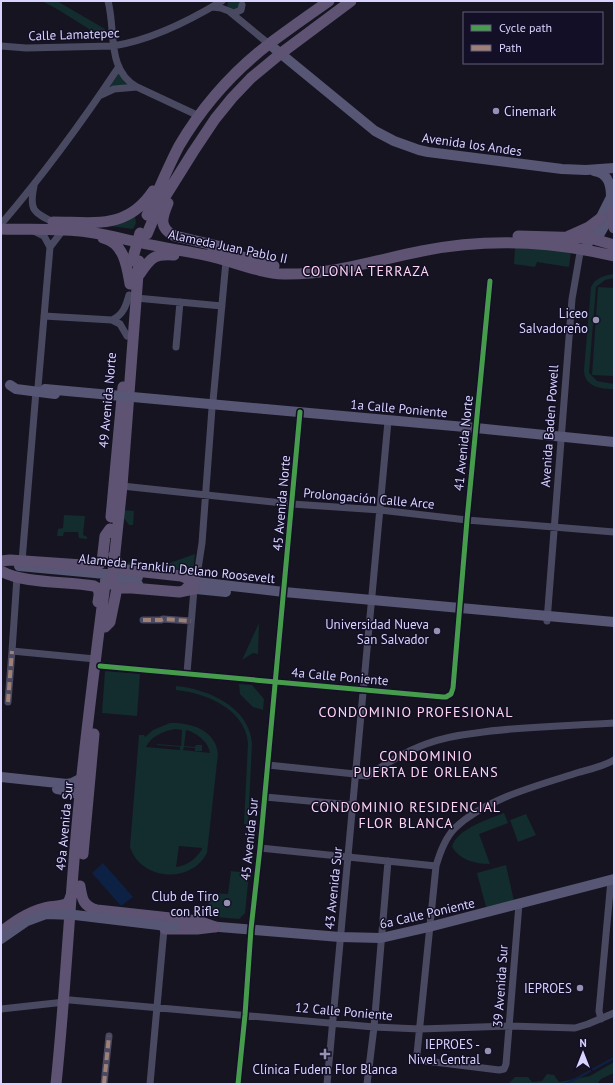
<svg xmlns="http://www.w3.org/2000/svg" width="615" height="1085" font-family="'PT Sans',sans-serif">
<style>
.green{fill:#132c2d;fill-rule:evenodd}
.water{fill:#0d2144}
.lines{fill:none;stroke-linecap:round;stroke-linejoin:round}
.stream{stroke:#0d2144;stroke-width:2}
.street{stroke:#4a4962;stroke-width:7}
.secondary{stroke:#575674;stroke-width:10}
.primary{stroke:#5e5373;stroke-width:11}
.secondary-bridge{stroke:#575674;stroke-width:10}
.primary-bridge{stroke:#5e5373;stroke-width:11}
.quiet{stroke:#9e8076;stroke-width:4;stroke-dasharray:8 4;stroke-linecap:butt}
.cycleway-casing{stroke:#130f26;stroke-width:8}
.cycleway{stroke:#469c4c;stroke-width:5}
.poi-dot{fill:#9591b1;stroke:#130f26;stroke-width:1.5}
.labels{text-anchor:middle;stroke-width:3;stroke-linejoin:round;paint-order:stroke}
.street-label{font-size:13px;fill:#d9d4ff;stroke:#130f26}
.poi-label{font-size:13px;fill:#d9d4ff;stroke:#130f26;text-anchor:end}
.neighbourhood-label{font-size:14px;letter-spacing:1px;fill:#ffd6f0;stroke:#130f26}
</style>
<rect width="100%" height="100%" fill="#161421"/>
<path class="green" d="M42 1H57L105 29V31L101 34 89 35V29L57 9Z
M228 1H239V8L235 11 227 7Z
M118 71 130 85H117L108 88Z
M135 216 136 223 133 229 103 225Z
M515 247 571 251 569 267 537 262 535 267 514 264Z
M614 274V278L605 280 596 287 589 373 597 381 614 384V389C601 389 584 387 584 370L591 287C595 278 605 275 614 274Z
M598 287 614 288V376L592 375Z
M124 510 134 511 133 525H129L123 517Z
M64 515 85 516 83 535 87 537V539L79 538 78 532H64L63 536H57L58 529 63 528Z
M195 554 193 571 188 574 164 573 161 566Z
M120 562 149 563 152 571 126 568Z
M259 623 258 654 253 653 242 660Z
M105 671 140 674 137 716 102 713Z
M239 684 252 685 264 699 263 710 253 707 240 694Z
M176 686C208 689 250 707 252 744L248 825 244 824 248 743C245 709 206 693 176 690Z
M170 723C190 722 216 730 218 754L207 853C191 884 141 881 130 847L139 735H144L145 737 153 730ZM175 729 182 730 181 746 157 744V745L180 747V750L146 747C151 736 164 731 175 729ZM186 730C197 733 208 741 210 753L183 750 184 747 195 748V751H202V745H196L195 747 184 746ZM179 846 202 848V849C197 858 187 866 176 867Z
M504 813 508 823 479 834 490 864C475 864 460 860 452 847 456 829 489 819 504 813Z
M526 814 536 835 518 842 510 820Z
M506 865 514 901 486 907 477 873Z
M231 871 249 873 245 913 239 919 205 916V911H208L210 893 228 894Z
M614 1062V1073L601 1079 597 1084H508L515 1077H528L532 1082 542 1081 547 1074 554 1075 559 1082 590 1076Z"/>
<path class="water" d="M103 863 133 897 121 906 92 873Z"/>
<g class="lines">
<path class="stream" d="M562 1084 568 1083 614 1058"/>
<path class="street" d="M108 1C116 30 106 70 137 87L199 116
M213 7 221 8 234 13 241 10 242 5
M230 12 269 44
M1 46 26 48 113 46C152 40 189 21 222 1
M101 95 114 89 137 87
M34 186C29 210 33 212 53 222
M2 223C44 174 82 122 118 68
M34 231 44 236 50 247 38 387
M50 247 63 230
M136 298 222 306
M44 316 112 320 120 324 127 336
M112 320C123 315 126 306 129 295
M176 347 180 302
M213 401 226 261
M122 486 292 504 380 510 467 520 614 532
M22 561 36 391
M196 582 202 543 212 408
M143 620H161L163 619 191 621
M547 621 572 299 581 247
M12 651 95 659
M100 666 443 697H446L451 694 453 688 467 520 490 281
M187 673 194 589
M8 702 12 651 17 577
M268 765 355 774 367 776C386 764 404 752 426 744 442 738 459 735 476 733 522 726 568 726 614 723
M265 797 353 805
M260 848 436 866
M519 904 506 1064 504 1069 499 1070 418 1060 417 1054 436 866C440 852 445 838 455 828 486 798 540 785 580 772 591 769 604 766 614 760
M70 1000 374 1027 420 1029 510 1026 575 1028 588 1024 614 1013
M1 1009 65 1002
M601 1019 599 1011 611 880
M104 1084 109 1036
M150 1084 164 929
M238 1084 245 1015 251 929 260 848 300 412
M327 1084 388 421
M367 1084 374 1027 388 861"/>
<path class="secondary" d="M269 44 375 131 394 141 419 150 428 152 562 169 586 170 614 168
M598 237 614 209
M585 249 611 197C611 184 608 173 594 171
M10 385 16 389 55 394
M265 409 476 428 614 442
M19 566 138 577
M105 580 138 584
M188 581 284 592 614 622
M186 588 226 592
M1 777 67 784 72 783 82 778
M57 789 69 791 80 795
M207 926 340 937 381 938 429 927 614 879"/>
<path class="primary" d="M168 203C162 217 158 228 175 236L222 247
M613 212 614 228
M147 215C158 192 167 169 179 146 202 107 234 71 269 44 289 29 309 15 329 1
M53 222C94 222 127 230 153 191
M1 229C30 230 59 228 88 232 102 234 115 237 128 240 154 246 179 250 205 255 231 260 257 273 284 274 331 275 376 260 422 251 486 238 551 241 614 256
M147 234 158 208 193 152 215 119 232 98 251 78 280 54 351 1
M518 236 590 238 614 245
M569 236 589 227 601 218
M103 238C124 243 127 266 130 284
M213 250 235 255 274 266
M139 275C150 259 153 253 174 255
M111 517 123 387
M114 555 119 566 126 570 181 576 196 582
M1 561 10 560 97 566 102 562 105 536 110 529
M1 571C24 584 67 581 94 586 101 589 99 596 98 602
M113 571 122 486 139 261
M105 627 110 622 117 588H132L179 592 194 589
M83 854 94 734
M80 886C82 899 83 906 97 910L198 921 215 927
M165 929H197L214 927
M1 932C14 922 28 912 44 908 51 906 60 907 66 904 70 902 70 897 72 893
M56 1084C66 988 70 891 80 794 87 724 96 654 105 584"/>
<path class="secondary-bridge" d="M45 389 265 409
M1 939 27 921 46 914 75 915 175 927"/>
<path class="primary-bridge" d="M132 261 140 233
M111 584 113 571"/>
<path class="quiet" d="M143 620H161L163 619 191 621
M8 702 12 651
M104 1084 109 1036"/>
<defs>
<path id="cycleway" d="M100 666 443 697H446L451 694 453 688 467 520 490 281
M238 1084 245 1015 251 929 260 848 300 412"/>
</defs>
<use href="#cycleway" class="cycleway-casing"/>
<use href="#cycleway" class="cycleway"/>
</g>
<g class="poi-dot">
<circle cx="496" cy="111" r="4"/>
<circle cx="596" cy="320" r="4"/>
<circle cx="437" cy="631" r="4"/>
<circle cx="227" cy="903" r="4"/>
<circle cx="580" cy="988" r="4"/>
<circle cx="488" cy="1051" r="4"/>
<path d="M323 1048h4v4h4v4h-4v4h-4v-4h-4v-4h4z"/>
</g>
<g class="labels">
<g class="street-label">
<text transform="translate(74 34) rotate(-2)" y="5">Calle Lamatepec</text>
<text transform="translate(472 144) rotate(8)" y="5">Avenida los Andes</text>
<text transform="translate(228 246) rotate(12)" y="5">Alameda Juan Pablo II</text>
<text transform="translate(107 400) rotate(-85)" y="5">49 Avenida Norte</text>
<text transform="translate(399 408) rotate(5)" y="5">1a Calle Poniente</text>
<text transform="translate(549 426) rotate(-86)" y="5">Avenida Baden Powell</text>
<text transform="translate(463 443) rotate(-84)" y="5">41 Avenida Norte</text>
<text transform="translate(369 498) rotate(5)" y="5">Prolongación Calle Arce</text>
<text transform="translate(281 503) rotate(-85)" y="5">45 Avenida Norte</text>
<text transform="translate(177 568) rotate(6)" y="5">Alameda Franklin Delano Roosevelt</text>
<text transform="translate(340 676) rotate(5)" y="5">4a Calle Poniente</text>
<text transform="translate(64 826) rotate(-85)" y="5">49a Avenida Sur</text>
<text transform="translate(249 839) rotate(-84)" y="5">45 Avenida Sur</text>
<text transform="translate(333 888) rotate(-84)" y="5">43 Avenida Sur</text>
<text transform="translate(427 913) rotate(-13)" y="5">6a Calle Poniente</text>
<text transform="translate(500 986) rotate(-86)" y="5">39 Avenida Sur</text>
<text transform="translate(344 1011) rotate(5)" y="5">12 Calle Poniente</text>
</g>
<g class="poi-label">
<text x="504" y="116" text-anchor="start">Cinemark</text>
<text x="588" y="318">Liceo<tspan x="588" dy="15">Salvadoreño</tspan></text>
<text x="429" y="629">Universidad Nueva<tspan x="429" dy="15">San Salvador</tspan></text>
<text x="219" y="901">Club de Tiro<tspan x="219" dy="15">con Rifle</tspan></text>
<text x="572" y="993">IEPROES</text>
<text x="480" y="1049">IEPROES -<tspan x="480" dy="15">Nivel Central</tspan></text>
<text x="325" y="1074" text-anchor="middle">Clínica Fudem Flor Blanca</text>
</g>
<g class="neighbourhood-label">
<text x="366" y="276">COLONIA TERRAZA</text>
<text x="416" y="717">CONDOMINIO PROFESIONAL</text>
<text x="426" y="761">CONDOMINIO<tspan x="426" dy="16">PUERTA DE ORLEANS</tspan></text>
<text x="406" y="812">CONDOMINIO RESIDENCIAL<tspan x="406" dy="16">FLOR BLANCA</tspan></text>
</g>
</g>
<rect width="615" height="1085" fill="none" stroke="#d9d4ff" stroke-width="4"/>
<rect x="463" y="12" width="140" height="52" fill="#130f26" stroke="#625e7d"/>
<rect x="471" y="25" width="20" height="6" fill="#469c4c" stroke="#625e7d"/>
<text x="499" y="32" font-size="12" fill="#d9d4ff">Cycle path</text>
<rect x="471" y="45" width="20" height="6" fill="#9e8076" stroke="#625e7d"/>
<text x="499" y="52" font-size="12" fill="#d9d4ff">Path</text>
<g transform="translate(583 1053)" stroke="#130f26" stroke-width="3" paint-order="stroke">
<path d="M0-3L7 15L0 10L-7 15Z" fill="#d9d4ff"/>
<text y="-6" font-size="11" font-weight="bold" text-anchor="middle" fill="#d9d4ff">N</text>
</g>
</svg>
